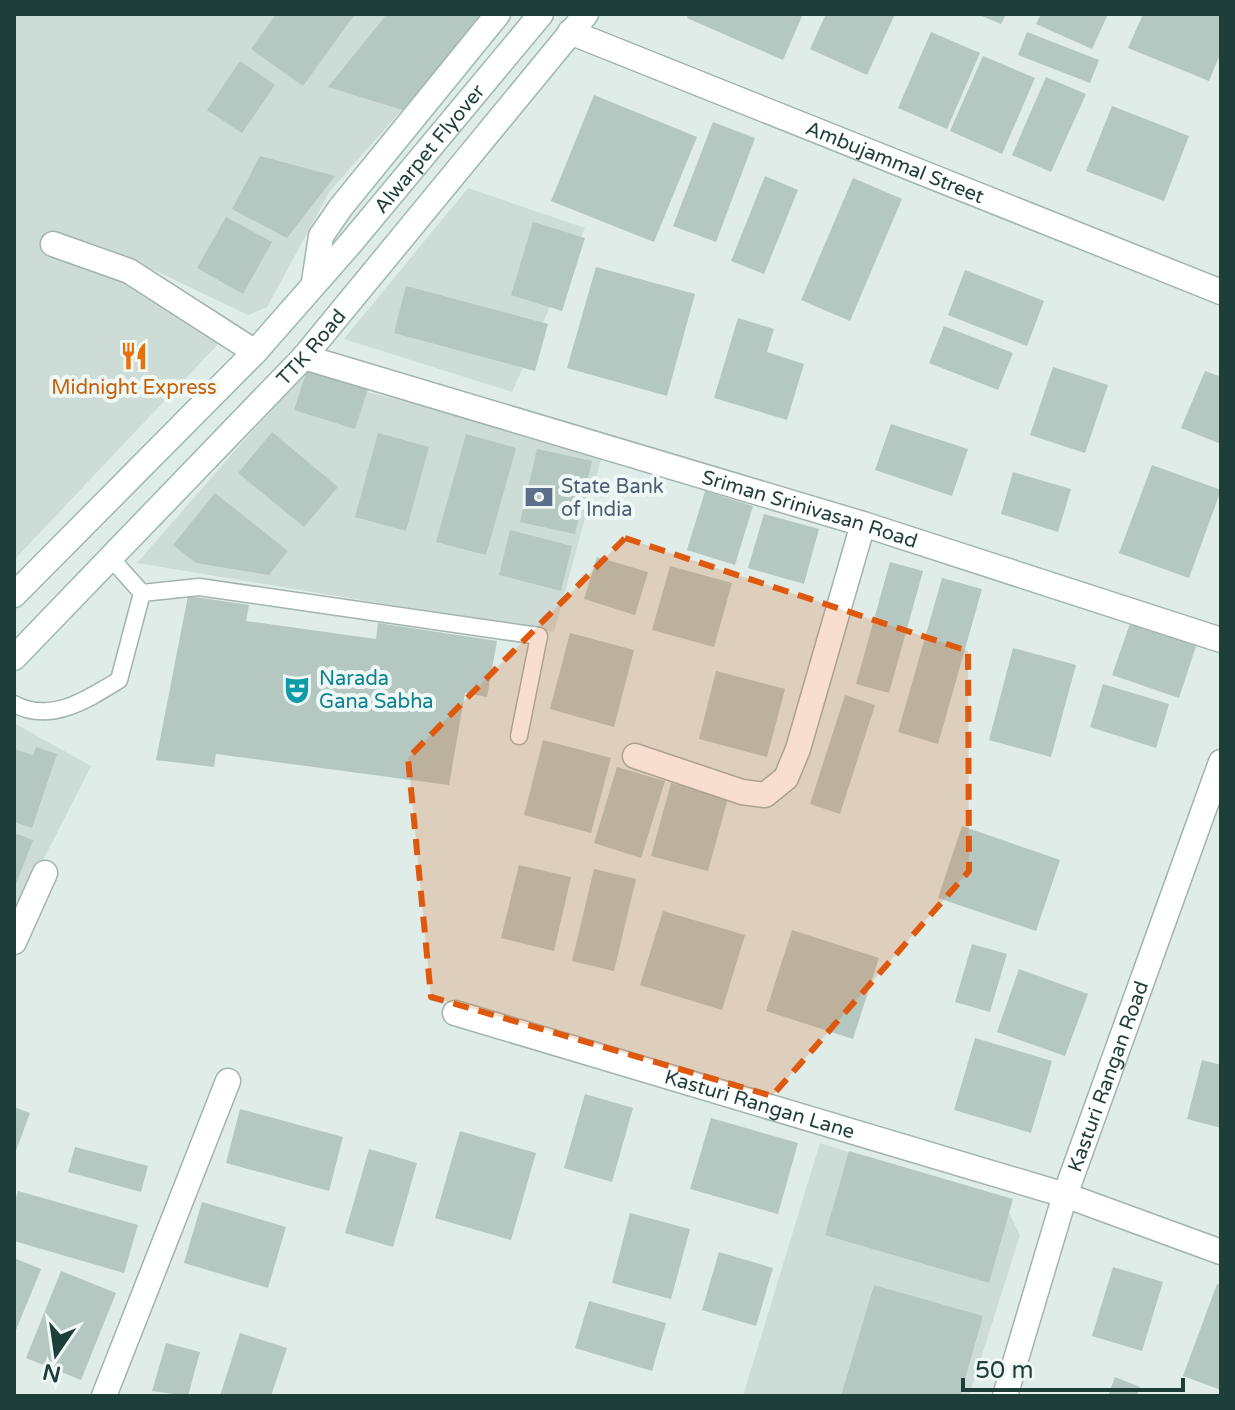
<svg xmlns="http://www.w3.org/2000/svg" width="1235" height="1410" font-family="'Varela Round',sans-serif">
<style>
.built{fill:#cddcd7}
.building{fill:#b4c7c1}
.lines{fill:none;stroke-linecap:round;stroke-linejoin:round}
.service-casing{stroke:#a1b4b0;stroke-width:19}
.minor-casing{stroke:#a1b4b0;stroke-width:27}
.tertiary-casing{stroke:#a1b4b0;stroke-width:27}
.secondary-casing{stroke:#9cb9b3;stroke-width:27}
.service{stroke:#fff;stroke-width:16}
.minor{stroke:#fff;stroke-width:24}
.tertiary{stroke:#fff;stroke-width:24}
.secondary{stroke:#fff;stroke-width:24}
.marked{fill:#de580e;fill-opacity:0.2;stroke:#de580e;stroke-width:6;stroke-dasharray:16 10;stroke-linejoin:round}
.labels{text-anchor:middle;stroke-width:8;stroke-linejoin:round;paint-order:stroke}
.street-label{font-size:20px;fill:#1e3e3a;stroke:#eff8f5}
.food-label{font-size:20px;fill:#c56008;stroke:#eff8f5}
.service-label{font-size:20px;fill:#4e5e75;stroke:#eff8f5;text-anchor:start}
.culture-label{font-size:20px;fill:#0d838f;stroke:#eff8f5;text-anchor:start}
</style>
<rect width="100%" height="100%" fill="#dfece8"/>
<path class="built" d="M14 14H487L330 191 267 307 248 315 156 271 49 230 43 251 120 279 210 327 219 343 14 560Z
M468 188 585 228 512 392 344 339Z
M301 375 603 452 554 632 137 563Z
M14 723 91 766 14 917Z
M820 1143 1004 1202 1020 1235 969 1396H743Z"/>
<path class="building" d="M276 14H355L303 86 251 49Z
M387 14H488L409 112 328 87Z
M688 14H803L783 60 687 18Z
M826 14H895L867 75 810 49Z
M977 14H1006L1001 24Z
M1041 14H1108L1092 49 1036 24Z
M1143 14H1221V52L1209 81 1128 48Z
M931 32 980 53 947 129 898 108Z
M1027 32 1099 60 1090 83 1018 55Z
M983 56 1035 78 1002 154 950 131Z
M240 61 275 85 242 133 207 110Z
M1046 77 1086 94 1051 172 1012 155Z
M594 95 697 137 654 242 551 201Z
M1112 106 1189 136 1164 201 1086 171Z
M713 122 755 138 716 242 673 226Z
M260 156 335 176 287 238 232 209Z
M765 176 798 190 764 274 731 261Z
M853 178 902 199 850 321 801 300Z
M226 217 272 242 243 294 197 268Z
M533 222 585 238 562 311 511 295Z
M596 267 695 294 667 396 567 368Z
M965 270 1044 301 1027 346 948 315Z
M406 286 548 324 535 371 394 333Z
M738 318 774 329 767 352 804 364 787 420 714 398Z
M944 326 1013 353 998 390 929 363Z
M308 367 369 386 355 429 294 410Z
M1053 367 1108 385 1085 453 1030 435Z
M1205 371 1221 377V444L1181 428Z
M891 424 968 449 952 496 875 470Z
M272 432 338 487 304 527 238 473Z
M378 433 429 447 406 531 355 517Z
M466 434 516 448 486 555 436 542Z
M537 449 592 461 575 534 520 522Z
M1152 465 1221 490 1189 578 1119 553Z
M1013 472 1071 489 1058 532 1001 514Z
M705 491 753 506 735 565 687 550Z
M215 493 288 551 269 575 196 563 173 545Z
M764 514 819 529 804 584 748 568Z
M510 530 572 546 561 591 499 575Z
M597 557 648 572 635 615 584 599Z
M890 562 923 571 889 693 856 684Z
M670 566 732 583 714 647 652 630Z
M942 578 982 589 938 744 898 732Z
M188 596 249 605 246 621 376 639 378 623 497 641 487 697 465 693 449 785 216 754 214 767 156 760Z
M1132 618 1198 640 1179 698 1112 675Z
M570 633 634 650 614 727 550 709Z
M1013 648 1076 665 1051 757 989 740Z
M716 671 785 689 767 757 699 739Z
M1103 684 1169 704 1156 748 1090 727Z
M845 695 875 705 840 814 810 804Z
M543 740 611 758 591 833 524 815Z
M36 747 57 754 32 828 14 822V749L33 755Z
M617 767 665 781 641 858 594 843Z
M671 783 728 798 708 871 651 856Z
M962 826 1060 860 1036 931 938 898Z
M14 833 33 840 14 889Z
M519 865 571 877 554 951 501 938Z
M594 869 636 879 614 971 572 961Z
M663 911 745 935 722 1010 640 985Z
M792 930 879 958 853 1039 766 1011Z
M972 944 1007 954 990 1012 955 1002Z
M1019 969 1088 994 1065 1056 997 1032Z
M975 1038 1052 1061 1031 1133 954 1110Z
M1202 1060 1221 1065V1128L1187 1119Z
M585 1094 633 1108 612 1182 564 1168Z
M14 1107 30 1113 14 1156Z
M240 1109 343 1137 329 1191 226 1163Z
M711 1118 798 1143 778 1214 690 1189Z
M460 1131 536 1153 511 1240 435 1218Z
M75 1147 148 1166 141 1192 68 1172Z
M369 1149 417 1163 393 1247 345 1233Z
M849 1151 1013 1199 989 1283 825 1235Z
M18 1191 138 1225 124 1273 14 1241V1205Z
M202 1202 286 1227 268 1288 184 1263Z
M630 1213 690 1229 671 1299 612 1283Z
M719 1252 773 1268 756 1326 702 1310Z
M14 1258 41 1269 14 1335Z
M1113 1267 1163 1282 1142 1351 1092 1336Z
M61 1271 116 1293 81 1380 26 1358Z
M1217 1284 1221 1285V1390L1183 1376Z
M874 1285 983 1316 960 1396H841Z
M589 1301 666 1323 652 1371 575 1348Z
M240 1333 287 1348 271 1396H220Z
M166 1343 200 1352 188 1396 152 1391Z
M1115 1377 1140 1387 1137 1396H1108Z"/>
<g class="lines">
<defs>
<path id="service" d="M142 593 199 587 539 636 519 736
M14 704C51 724 88 699 119 680L142 593 109 556"/>
<g id="minor">
<path id="s1" d="M570 32 1221 292"/>
<path d="M53 244 129 271 255 352"/>
<path id="s2" d="M304 357 863 524 1221 640"/>
<path d="M635 756 742 792 765 795 786 778 798 749 863 524"/>
<path d="M14 942 45 873"/>
<path id="s3" d="M455 1013 1065 1195 1221 1252"/>
<path d="M104 1396 228 1081"/>
</g>
<g id="tertiary">
<path id="s4" d="M1005 1396 1065 1195 1221 762"/>
</g>
<g id="secondary">
<path d="M314 282 321 236 341 207 498 14"/>
<path id="s5" d="M14 595 255 352 349 245 541 14"/>
<path id="s6" d="M14 658 304 357 586 14"/>
</g>
</defs>
<use href="#service" class="service-casing"/>
<use href="#minor" class="minor-casing"/>
<use href="#tertiary" class="tertiary-casing"/>
<use href="#secondary" class="secondary-casing"/>
<use href="#service" class="service"/>
<use href="#minor" class="minor"/>
<use href="#tertiary" class="tertiary"/>
<use href="#secondary" class="secondary"/>
</g>
<path class="marked" d="M625 538 968 651 969 871 772 1096 431 997 408 758Z"/>
<defs>
<symbol id="restaurant-bare" viewBox="-9 -9 18 18"><path d="M-5-6h1v4h1v-4h1v4h1v-4h1v5L-1.5 .5V6h-2V.5L-5-1ZM5-6V6H3V1.5H1.5Q1.5-4 5-6Z" fill="#e8710a" stroke="#eff8f5" stroke-width="2.5" paint-order="stroke"/></symbol>
<symbol id="bank-bare" viewBox="-9 -9 18 18"><path d="M-6-4H6V4H-6ZM0-2.3a2.3 2.3 0 1 0 0 4.6a2.3 2.3 0 1 0 0-4.6Z" fill="#5c6f8a" stroke="#eff8f5" stroke-width="2.5" paint-order="stroke"/></symbol>
<symbol id="theatre-bare" viewBox="-9 -9 18 18"><path d="M-5-5.5Q0-4 5-5.5V0Q5 5 0 6Q-5 5-5 0ZM-3.3-2.5H-1v1.5H-3.3ZM1-2.5H3.3v1.5H1ZM-2.8 1Q0 5.5 2.8 1Z" fill="#0f9aa8" stroke="#eff8f5" stroke-width="2.5" paint-order="stroke"/></symbol>
</defs>
<g fill-rule="evenodd">
<use href="#restaurant-bare" x="114" y="336" width="40" height="40"/>
<use href="#bank-bare" x="519" y="477" width="40" height="40"/>
<use href="#theatre-bare" x="277" y="670" width="40" height="40"/>
</g>
<g class="labels">
<g class="street-label">
<text dy="7" stroke="none"><textPath href="#s5" startOffset="610">Alwarpet Flyover</textPath></text>
<text dy="7" stroke="none"><textPath href="#s1" startOffset="350">Ambujammal Street</textPath></text>
<text dy="7" stroke="none"><textPath href="#s6" startOffset="430">TTK Road</textPath></text>
<text dy="7" stroke="none"><textPath href="#s2" startOffset="528">Sriman Srinivasan Road</textPath></text>
<text dy="7" stroke="none"><textPath href="#s4" startOffset="336">Kasturi Rangan Road</textPath></text>
<text dy="7" stroke="none"><textPath href="#s3" startOffset="318">Kasturi Rangan Lane</textPath></text>
</g>
<g class="food-label">
<text x="134" y="394">Midnight Express</text>
</g>
<g class="service-label">
<text x="561" y="493">State Bank<tspan x="561" dy="23">of India</tspan></text>
</g>
<g class="culture-label">
<text x="319" y="685">Narada<tspan x="319" dy="23">Gana Sabha</tspan></text>
</g>
</g>
<rect width="1235" height="1410" fill="none" stroke="#1e3e3a" stroke-width="32"/>
<g transform="translate(56 1354) rotate(193)" stroke="#eff8f5" stroke-width="6" paint-order="stroke">
<path d="M0-6L14 30L0 20L-14 30Z" fill="#1e3e3a"/>
<text y="-12" font-size="22" font-weight="bold" text-anchor="middle" fill="#1e3e3a">N</text>
</g>
<path d="M963 1378v12h220v-12" fill="none" stroke="#1e3e3a" stroke-width="4"/>
<text x="975" y="1378" font-size="24" fill="#1e3e3a" stroke="#eff8f5" stroke-width="6" paint-order="stroke">50 m</text>
</svg>
